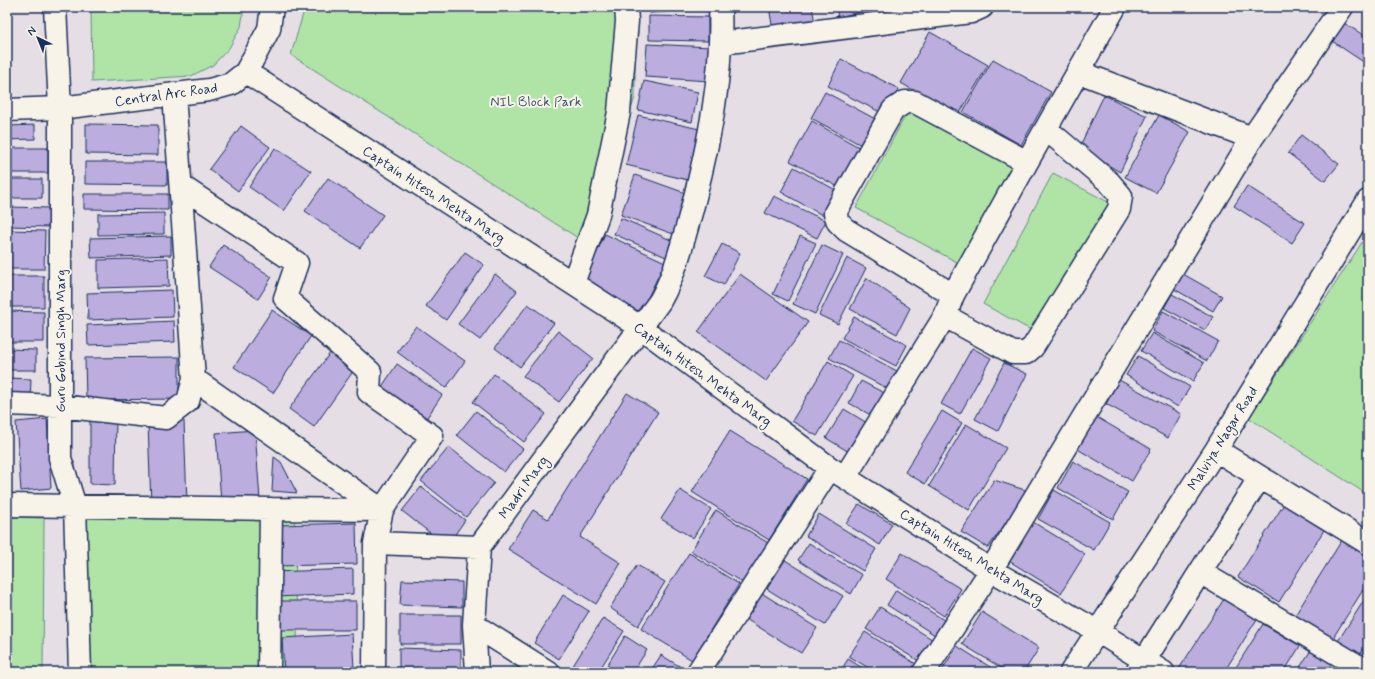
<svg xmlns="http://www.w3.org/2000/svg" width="1375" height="679" font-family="Mynerve,sans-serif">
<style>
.green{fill:#afe4a6;stroke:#658a82}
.building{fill:#bbadde;stroke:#1b2f5e}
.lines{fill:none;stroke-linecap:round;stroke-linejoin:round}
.minor-casing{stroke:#1b2f5e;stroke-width:25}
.minor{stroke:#f7f3e8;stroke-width:22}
.labels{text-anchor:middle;stroke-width:4;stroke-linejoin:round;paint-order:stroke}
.street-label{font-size:14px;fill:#1b2f5e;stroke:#f7f3e8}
.park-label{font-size:14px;fill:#39536c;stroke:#f7f3e8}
</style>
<rect width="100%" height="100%" fill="#e5dee5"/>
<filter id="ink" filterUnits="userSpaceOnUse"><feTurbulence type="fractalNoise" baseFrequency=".025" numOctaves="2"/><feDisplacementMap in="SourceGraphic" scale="8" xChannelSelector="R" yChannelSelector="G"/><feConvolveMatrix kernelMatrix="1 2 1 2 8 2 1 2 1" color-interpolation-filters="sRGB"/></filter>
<g filter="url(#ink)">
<path class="green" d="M91 7H244L241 27 229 48 213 65 191 76 92 82Z
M305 7H635V97L589 245 291 55Z
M909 109 1019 167 966 267 856 208Z
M1053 173 1112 204 1042 336 983 304Z
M1368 233V495L1249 418Z
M294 498 298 672H80L75 506Z
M7 517 44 518 43 672H7Z
M511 654 536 672H512Z"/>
<path class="building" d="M649 7H708V8L650 13Z
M769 7H812L815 23 773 30Z
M836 7H872L873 9 838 17Z
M880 7H896L897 13 882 16Z
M904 7H918L905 10Z
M649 16 708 17V41L649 40Z
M1344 23 1368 38V65L1332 41Z
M930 32 988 65 958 116 901 83Z
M647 44 712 47 710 81 645 77Z
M841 59 899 89 886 115 828 86Z
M993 59 1051 92 1021 145 963 112Z
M644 81 698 92 692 122 638 110Z
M825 92 879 121 865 147 811 118Z
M1104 95 1147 116 1120 172 1079 148Z
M638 115 708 131 696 182 626 165Z
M1159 115 1190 132 1156 193 1125 177Z
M812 121 864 150 842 189 790 161Z
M86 124 158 125V155L86 154Z
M35 125V139L7 140V126Z
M241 126 270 147 238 191 209 169Z
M1301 135 1339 164 1325 181 1288 153Z
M7 148H48V173H7Z
M275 148 311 171 284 211 249 187Z
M85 162H167V185L85 184Z
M794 167 843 194 829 219 781 192Z
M635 175 691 195 676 235 621 215Z
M328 178 383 215 360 248 305 211Z
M7 179H42V198H7Z
M1247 186 1305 223 1292 243 1234 206Z
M84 194H168V210L84 209Z
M774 196 826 221 817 238 765 213Z
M7 207 51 208 50 227 7 226Z
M164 213V234L98 235V214Z
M621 218 673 241 666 257 614 234Z
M7 230 45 231 44 269H7Z
M605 234 665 262 641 312 582 285Z
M171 236V255L91 258 90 238Z
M800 236 816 243 788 301 773 294Z
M722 244 740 253 724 285 705 276Z
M223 245 272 277 258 299 209 267Z
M822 245 843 255 815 314 793 304Z
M465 252 484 265 446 320 426 306Z
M168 258 169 286 98 288V260Z
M847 258 866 268 838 324 819 315Z
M495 274 517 291 480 340 458 324Z
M740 274 808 322 766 381 698 332Z
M1183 274 1222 296 1213 311 1174 289Z
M7 276H44V307H7Z
M867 278 910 308 897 334 850 309Z
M172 290 173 317 88 320 87 293Z
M1172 294 1213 317 1205 330 1164 308Z
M528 304 554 323 520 367 495 348Z
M272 310 311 336 273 393 234 367Z
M7 311 44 312V342H7Z
M1163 311 1218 341 1207 361 1152 331Z
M854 317 907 345 896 366 842 338Z
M174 321 175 342 88 345 87 325Z
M416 326 465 361 446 388 397 352Z
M558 331 593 358 559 402 523 376Z
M1152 333 1204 363 1193 381 1141 351Z
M839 340 897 371 888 389 829 358Z
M972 348 991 358 960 414 941 404Z
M7 349 36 350V370H7Z
M330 353 354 370 314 427 289 409Z
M1138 356 1190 387 1178 407 1126 375Z
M179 357V399L86 400 85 358Z
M828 361 853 376 817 436 792 421Z
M1004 363 1027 374 998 431 975 419Z
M397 364 442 395 424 422 379 391Z
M494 374 546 414 524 442 473 402Z
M7 378 31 379 30 402 7 401Z
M1119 380 1181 414 1168 438 1106 404Z
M861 381 888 395 876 418 849 403Z
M627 393 658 412 580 537 621 563 596 604 508 549 533 510 548 519Z
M844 409 872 426 854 455 826 438Z
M476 411 523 449 504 472 457 435Z
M942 411 962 423 925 484 905 472Z
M90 415H116L115 485 90 484Z
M1093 415 1151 449 1132 481 1074 447Z
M47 419 51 488 21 491 16 422Z
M184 421 187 503 151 505 148 423Z
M966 424 1006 448 969 510 929 486Z
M255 430 260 500 221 502 216 433Z
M730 431 807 479 769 540 692 492Z
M449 447 494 483 466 517 421 481Z
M274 457 281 462 297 493 272 491Z
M1073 461 1128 492 1113 519 1058 488Z
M994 480 1028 491 988 548 961 532Z
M421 487 465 520 447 546 402 511Z
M680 490 711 509 693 538 661 519Z
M1054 490 1110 522 1094 550 1038 519Z
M859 504 892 524 880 545 846 524Z
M1284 504 1324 530 1279 602 1238 577Z
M716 510 768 543 743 583 691 551Z
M819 514 876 549 863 571 806 536Z
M1033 522 1085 554 1061 593 1009 561Z
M356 523 357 564 277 566 276 525Z
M1342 540 1368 556V582L1331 641 1294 617Z
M809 543 862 575 851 594 798 560Z
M689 553 739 584 692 660 641 629Z
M902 553 961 589 944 616 886 579Z
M785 560 843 596 825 625 767 589Z
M637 565 665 582 638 626 610 608Z
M353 569V594L274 597 273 572Z
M402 580 462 582V607L400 605Z
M896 590 944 620 935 635 887 605Z
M760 592 817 628 801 653 744 618Z
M1368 594V642L1360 655 1338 641Z
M563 595 589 611 559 659 534 643Z
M1224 599 1257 619 1224 672H1184L1179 669Z
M278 601H356V630H278Z
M880 607 935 641 922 663 866 629Z
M982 612 1039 648 1024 672H1008L962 644Z
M400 615H461V644H400Z
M603 618 624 631 598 672H569Z
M1263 624 1300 646 1284 672H1233Z
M865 632 919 666 915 672H875L849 656Z
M352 634 354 668 284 672 282 638Z
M625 636 647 650 633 672H603Z
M957 646 998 672H941Z
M1313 647 1334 660 1326 672H1297Z
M399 648 461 650V672H399Z
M661 655 689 672H650Z
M848 659 869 672H840Z"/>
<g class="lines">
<defs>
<path id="minor" d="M55 7 60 108V458L75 506 80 672
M721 43 971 12 982 7
M246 72 640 327 830 468 991 570 1097 631 1163 672
M1079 72 1252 138
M7 110 60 108 209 90 231 84 246 72 269 29 272 7
M181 186 297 263 285 298 370 372 369 392 432 436 382 510 194 379
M573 283 598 215 619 112 627 21 626 7
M953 295 846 230 838 222 835 213 893 110 905 102H915L1027 162
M945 316 1013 353H1026L1033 347 1119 209 1121 196 1109 182 1046 129
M7 404 60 406 166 418 188 401 194 379 174 94
M1216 450 1368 543
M845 477 945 316 953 295 1027 162 1115 7
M7 505 271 509 269 672
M271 509 382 510 375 543 374 672
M375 543 479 547
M1200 572 1368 672
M474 625 548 672
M477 672 474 625 479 547 660 301C676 272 683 241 692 209 709 143 723 76 720 7
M698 672 830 468
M924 672 991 570 1252 138 1342 7
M1071 672 1216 450 1368 201
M1137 672 1260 477"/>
</defs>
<use href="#minor" class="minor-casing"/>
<use href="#minor" class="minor"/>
</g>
</g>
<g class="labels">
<g class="street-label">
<text transform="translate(166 94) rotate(-8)" y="5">Central Arc Road</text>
<text transform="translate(434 194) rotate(33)" y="5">Captain Hitesh Mehta Marg</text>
<text transform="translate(60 341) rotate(-90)" y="5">Guru Gobind Singh Marg</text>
<text transform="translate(703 374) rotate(36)" y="5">Captain Hitesh Mehta Marg</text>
<text transform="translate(1222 438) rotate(-58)" y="5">Malviya Nagar Road</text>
<text transform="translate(523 487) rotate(-54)" y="5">Madri Marg</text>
<text transform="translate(972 556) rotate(32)" y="5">Captain Hitesh Mehta Marg</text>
</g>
<g class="park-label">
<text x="536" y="106">NIL Block Park</text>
</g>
</g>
<rect width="1375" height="679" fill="none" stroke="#f7f3e8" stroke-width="24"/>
<rect x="12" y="12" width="1351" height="655" fill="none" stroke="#1b2f5e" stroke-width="1.5" filter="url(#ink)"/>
<g transform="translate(38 38) rotate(317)" stroke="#f7f3e8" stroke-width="3" paint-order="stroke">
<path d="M0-3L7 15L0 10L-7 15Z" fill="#1b2f5e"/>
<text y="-6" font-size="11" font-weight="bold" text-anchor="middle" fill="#1b2f5e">N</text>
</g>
</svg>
